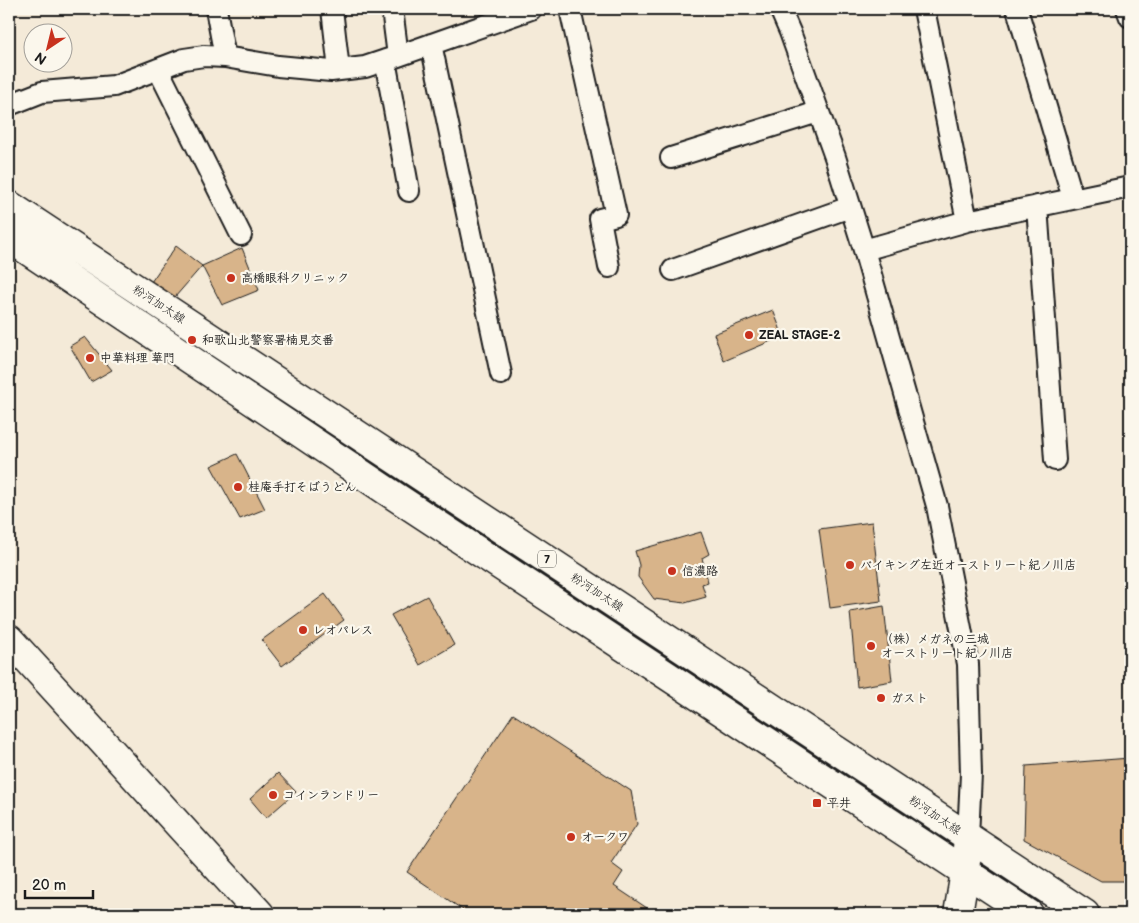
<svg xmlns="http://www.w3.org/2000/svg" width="1139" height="923" font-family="'Balsamiq Sans','Klee One',sans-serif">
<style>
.building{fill:#d8b48a;stroke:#1c1c1c}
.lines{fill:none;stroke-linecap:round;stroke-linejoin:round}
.street-casing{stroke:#1c1c1c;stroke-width:24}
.secondary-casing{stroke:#1c1c1c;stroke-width:31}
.primary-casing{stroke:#1c1c1c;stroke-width:31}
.street{stroke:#fbf7ec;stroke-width:20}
.secondary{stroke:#fbf7ec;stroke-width:28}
.primary{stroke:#fbf7ec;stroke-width:28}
.poi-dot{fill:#c8321e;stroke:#fbf7ec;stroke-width:2}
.labels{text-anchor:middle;stroke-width:4.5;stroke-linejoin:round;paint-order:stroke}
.shield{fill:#fbf7ec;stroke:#5f5e5a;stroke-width:1}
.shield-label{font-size:11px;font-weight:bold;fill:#1c1c1c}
.poi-label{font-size:12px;font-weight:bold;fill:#1c1c1c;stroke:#fbf7ec;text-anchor:start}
.street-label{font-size:12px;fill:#1c1c1c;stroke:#fbf7ec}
</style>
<rect width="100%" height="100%" fill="#f4ead8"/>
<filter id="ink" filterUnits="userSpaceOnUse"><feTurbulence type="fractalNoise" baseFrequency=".02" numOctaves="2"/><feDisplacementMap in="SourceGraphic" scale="10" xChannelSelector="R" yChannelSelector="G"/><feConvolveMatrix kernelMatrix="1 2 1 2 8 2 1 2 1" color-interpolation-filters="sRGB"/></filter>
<g filter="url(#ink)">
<path class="building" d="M176 246 202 266 175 297 151 282Z
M242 248 259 290 222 305 202 266Z
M773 310 783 336 724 361 714 334Z
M85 337 112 370 91 382 70 346Z
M237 454 265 509 240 519 211 466Z
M872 522 881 601 830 608 819 529Z
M701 532 709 554 702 558 708 582 702 584 706 597 685 603 654 599 638 577 639 565 635 551Z
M325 594 344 620 282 666 262 640Z
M427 596 454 645 420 665 391 615Z
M884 606 892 681 857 687 850 612Z
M513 714 631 791 637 824 611 863 623 872 614 886 656 914H469L407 872Z
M1130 758V881H1101L1024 839 1026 766Z
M278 773 296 792 266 818 250 799Z"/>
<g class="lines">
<defs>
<path id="street" d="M216 9 225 57
M332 9 339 70
M392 9 398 56
M570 9 616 215 600 219 609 267
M780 9 790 32 835 157 864 250 937 506 968 664 971 774 968 837
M924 9 967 221
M1017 9 1073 198
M1127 9 1130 17
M431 44 501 374
M385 60 409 191
M158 69 241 235
M9 105 42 92 114 86 184 59 204 56 225 57 278 66 331 71 365 67 398 56 531 9
M671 158 818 112
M1037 206 1055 460
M864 250 967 221 1130 187
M673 270 850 207"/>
<path id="secondary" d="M9 639 260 914
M958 914 965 872 968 837"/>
<path id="primary" d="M9 205 1085 914
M9 238 387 491 1029 914"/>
</defs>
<use href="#street" class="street-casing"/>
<use href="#secondary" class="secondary-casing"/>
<use href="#primary" class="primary-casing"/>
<use href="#street" class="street"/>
<use href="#secondary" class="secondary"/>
<use href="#primary" class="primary"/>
</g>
</g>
<g class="poi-dot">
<circle cx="231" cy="278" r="5"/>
<circle cx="749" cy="335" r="5"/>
<circle cx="192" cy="340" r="5"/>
<circle cx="90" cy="358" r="5"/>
<circle cx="238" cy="487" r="5"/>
<circle cx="850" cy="565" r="5"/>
<circle cx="672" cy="571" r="5"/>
<circle cx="303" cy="630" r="5"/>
<circle cx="871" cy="646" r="5"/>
<circle cx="881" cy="698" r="5"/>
<circle cx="273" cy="795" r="5"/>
<rect x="812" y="798" width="10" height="10" rx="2.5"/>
<circle cx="571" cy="837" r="5"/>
</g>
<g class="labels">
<rect class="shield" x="538" y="550.5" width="18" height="17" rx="4"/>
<g class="shield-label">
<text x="547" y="563">7</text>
</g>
<g class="poi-label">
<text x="241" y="282">高橋眼科クリニック</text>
<text x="759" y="339">ZEAL STAGE-2</text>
<text x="202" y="344">和歌山北警察署楠見交番</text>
<text x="100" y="362">中華料理 華門</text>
<text x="248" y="491">桂庵手打そばうどん</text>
<text x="860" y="569">バイキング左近オーストリート紀ノ川店</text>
<text x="682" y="575">信濃路</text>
<text x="313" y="634">レオパレス</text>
<text x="881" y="643">（株）メガネの三城<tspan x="881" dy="14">オーストリート紀ノ川店</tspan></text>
<text x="891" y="702">ガスト</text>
<text x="283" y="799">コインランドリー</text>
<text x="827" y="807">平井</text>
<text x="581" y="841">オークワ</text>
</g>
<g class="street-label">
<text transform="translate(159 304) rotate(33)" y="4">粉河加太線</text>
<text transform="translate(597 592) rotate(33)" y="4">粉河加太線</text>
<text transform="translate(935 815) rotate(34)" y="4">粉河加太線</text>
</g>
</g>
<rect width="1139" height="923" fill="none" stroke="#fbf7ec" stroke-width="30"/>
<rect x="15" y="15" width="1109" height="893" fill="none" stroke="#1c1c1c" stroke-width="2" filter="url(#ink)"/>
<g transform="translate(48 48) rotate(215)"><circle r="24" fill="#fbf7ec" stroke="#a29f99"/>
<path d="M0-4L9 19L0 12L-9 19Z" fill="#c8321e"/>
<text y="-8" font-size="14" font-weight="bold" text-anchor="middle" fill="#1c1c1c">N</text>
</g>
<path d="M25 890v8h68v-8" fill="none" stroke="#1c1c1c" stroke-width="2.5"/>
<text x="32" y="890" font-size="15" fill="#1c1c1c" stroke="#fbf7ec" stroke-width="4" paint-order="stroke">20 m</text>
</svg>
